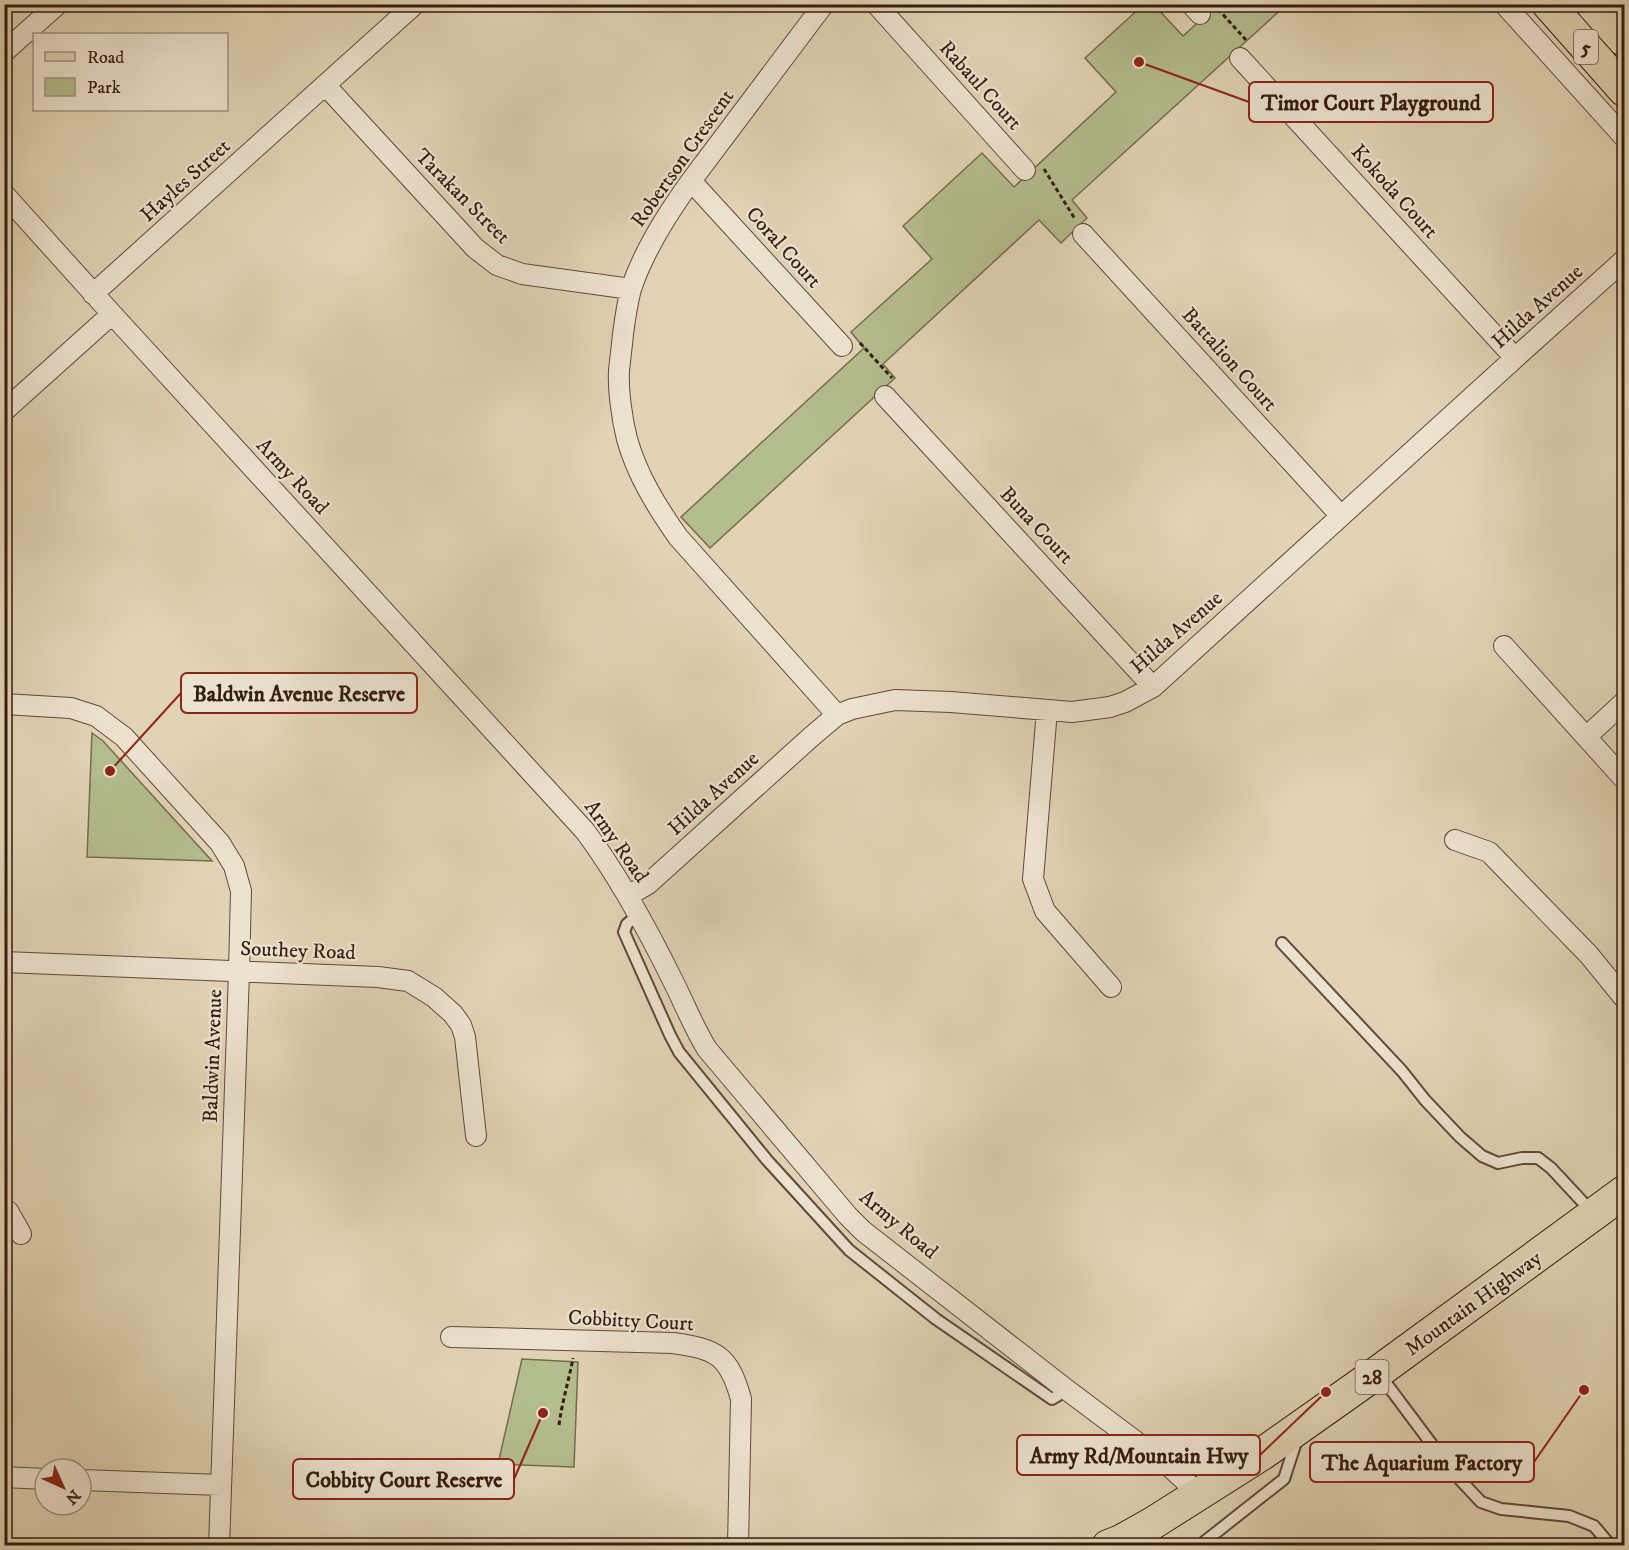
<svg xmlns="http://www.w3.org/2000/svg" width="1629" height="1550" font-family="'IM FELL DW Pica',serif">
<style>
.green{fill:#b3bd8d;stroke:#746d4e;stroke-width:1.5}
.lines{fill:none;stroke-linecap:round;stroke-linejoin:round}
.service-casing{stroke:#604b38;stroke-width:14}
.minor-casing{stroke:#604b38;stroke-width:22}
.primary-casing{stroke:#351d0f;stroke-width:34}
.path{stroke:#351d0f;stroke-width:3;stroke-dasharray:4.5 3;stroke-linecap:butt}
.service{stroke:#ece3cf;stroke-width:10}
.minor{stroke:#ece3cf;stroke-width:20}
.primary{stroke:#e1d4b5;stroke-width:32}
.labels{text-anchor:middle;stroke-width:4.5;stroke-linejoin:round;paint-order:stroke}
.shield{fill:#ece3cf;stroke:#6c5849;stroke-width:1.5}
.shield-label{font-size:20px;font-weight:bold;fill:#351d0f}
.street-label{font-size:21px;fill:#351d0f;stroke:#ece3cf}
.leader{fill:none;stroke:#8f2418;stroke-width:2}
.callout-dot{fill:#8f2418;stroke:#ece3cf;stroke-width:2}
.callout{fill:#ece3cf;stroke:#8f2418;stroke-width:2}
.callout-label{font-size:22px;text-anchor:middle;font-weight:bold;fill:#351d0f}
</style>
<rect width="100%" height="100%" fill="#e1d4b5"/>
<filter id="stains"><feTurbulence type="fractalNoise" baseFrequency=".00333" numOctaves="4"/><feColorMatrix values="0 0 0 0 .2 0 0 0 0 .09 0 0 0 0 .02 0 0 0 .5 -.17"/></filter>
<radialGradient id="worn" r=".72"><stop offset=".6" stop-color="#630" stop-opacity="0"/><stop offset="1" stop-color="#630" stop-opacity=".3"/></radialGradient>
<path class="green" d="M1143 5H1154L1183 36 1217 5H1286L1072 200 1087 218 1061 243 1039 220 883 364 895 378 710 548 681 517 864 348 851 332 932 259 903 226 982 153 1014 187 1116 92 1085 58Z
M92 733 103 741 212 861 87 857Z
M522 1359 578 1362 574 1467 498 1464Z"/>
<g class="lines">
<defs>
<path id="service" d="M638 915 627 924 624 932 670 1035 679 1052 767 1160 849 1250 936 1319 1052 1399 1067 1390
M1282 943 1402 1071 1425 1100 1460 1137 1482 1156 1498 1163 1522 1158H1538L1551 1168 1592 1212
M1380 1375 1451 1470 1481 1502 1501 1509 1569 1516 1594 1526 1611 1546
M1199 1546 1284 1479 1297 1439"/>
<path id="minor" d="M824 4 691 181C667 214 644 250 631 289 627 304 625 319 623 334 622 346 620 359 619 371 618 391 622 419 627 439 637 475 657 507 678 537L837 715
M876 4 1025 170
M1191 4 1200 14
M1504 4 1624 137
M4 52 58 4
M1240 58 1515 358
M326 86 475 248 497 265 522 274 631 289
M691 181 842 346
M4 194 112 314 585 831C620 878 648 930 674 983 685 1005 694 1028 707 1049L848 1216 863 1231 1067 1390 1170 1467 1198 1493
M1083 234 1341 516
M93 294 415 4
M885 396 1153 687
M4 411 112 314
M1504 646 1624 779
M4 704 71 708 96 716 124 737 220 843 234 866 241 891 239 972 219 1546
M1047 710 1033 879 1045 911 1111 987
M1586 737 1624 702
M1455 840 1489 852 1589 955 1624 998
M628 896 648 884 811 737 837 715 852 709 895 700 951 702 1072 712 1110 707 1125 702 1153 687 1515 358 1624 260
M4 962 378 977 408 981 434 997 453 1014 461 1025 465 1037 476 1136
M4 1212 8 1211 21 1234
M451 1337 673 1343C716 1349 729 1355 741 1399L738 1546
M4 1477 45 1479
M81 1480 221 1485"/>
<path id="primary" d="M1548 4 1624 90
M1592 4 1624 40
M1108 1546 1121 1541 1153 1523 1262 1454 1378 1372 1624 1192"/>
</defs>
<use href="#service" class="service-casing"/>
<use href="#minor" class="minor-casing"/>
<use href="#primary" class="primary-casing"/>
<path class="path" d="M1218 9 1246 40
M1044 169 1075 219
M860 343 892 378
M559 1425C562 1402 569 1380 573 1358"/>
<use href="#service" class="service"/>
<use href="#minor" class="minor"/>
<use href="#primary" class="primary"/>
</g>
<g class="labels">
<g class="shield">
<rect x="1574" y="30" width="24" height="34" rx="4.5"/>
<rect x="1355.5" y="1360" width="33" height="34" rx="4.5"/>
</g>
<g class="shield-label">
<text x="1586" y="54">5</text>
<text x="1372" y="1384">28</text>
</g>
<g class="street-label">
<text transform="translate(981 85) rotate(48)" y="7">Rabaul Court</text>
<text transform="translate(682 158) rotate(-55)" y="7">Robertson Crescent</text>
<text transform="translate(185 180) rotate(-42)" y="7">Hayles Street</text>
<text transform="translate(1395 191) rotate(48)" y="7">Kokoda Court</text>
<text transform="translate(463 196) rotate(45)" y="7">Tarakan Street</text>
<text transform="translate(784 247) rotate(48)" y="7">Coral Court</text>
<text transform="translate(1537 306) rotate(-42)" y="7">Hilda Avenue</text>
<text transform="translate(1230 359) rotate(48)" y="7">Battalion Court</text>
<text transform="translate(293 476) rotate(47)" y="7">Army Road</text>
<text transform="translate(1037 525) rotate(47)" y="7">Buna Court</text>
<text transform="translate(1176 632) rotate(-41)" y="7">Hilda Avenue</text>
<text transform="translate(713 793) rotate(-42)" y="7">Hilda Avenue</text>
<text transform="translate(617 841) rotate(55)" y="7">Army Road</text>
<text transform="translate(298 950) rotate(2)" y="7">Southey Road</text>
<text transform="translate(212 1056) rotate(-88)" y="7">Baldwin Avenue</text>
<text transform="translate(899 1224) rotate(40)" y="7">Army Road</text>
<text transform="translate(1473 1303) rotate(-36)" y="7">Mountain Highway</text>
<text transform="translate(631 1320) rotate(3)" y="7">Cobbitty Court</text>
</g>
</g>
<path class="leader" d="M1139 62L1249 102M110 771L181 693M1326 1392L1260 1455M1584 1390L1534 1462M543 1413L514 1479"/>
<g class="callout-dot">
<circle cx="1139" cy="62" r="6"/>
<circle cx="110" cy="771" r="6"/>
<circle cx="1326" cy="1392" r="6"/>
<circle cx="1584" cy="1390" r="6"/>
<circle cx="543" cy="1413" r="6"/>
</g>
<g class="callout">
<rect x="1249" y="82" width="244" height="40" rx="6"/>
<rect x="181" y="673" width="236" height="40" rx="6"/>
<rect x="1017" y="1435" width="243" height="40" rx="6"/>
<rect x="1310" y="1442" width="224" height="40" rx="6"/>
<rect x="293" y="1459" width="221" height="40" rx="6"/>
</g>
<g class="callout-label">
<text x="1371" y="110">Timor Court Playground</text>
<text x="299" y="701">Baldwin Avenue Reserve</text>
<text x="1139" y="1463">Army Rd/Mountain Hwy</text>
<text x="1422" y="1470">The Aquarium Factory</text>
<text x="404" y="1487">Cobbity Court Reserve</text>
</g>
<rect width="1629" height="1550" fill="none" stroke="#e1d4b5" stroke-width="24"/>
<rect x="6" y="6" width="1617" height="1538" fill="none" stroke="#351d0f" stroke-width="3"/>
<rect x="12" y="12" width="1605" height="1526" fill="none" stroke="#351d0f" stroke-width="1.5"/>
<rect x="33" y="33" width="195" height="78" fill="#ece3cf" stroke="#a39482" stroke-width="1.5"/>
<rect x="45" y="52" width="30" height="9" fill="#e1d4b5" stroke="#a39482" stroke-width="1.5"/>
<text x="87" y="63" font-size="18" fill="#351d0f">Road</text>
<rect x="45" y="78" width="30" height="18" fill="#b3bd8d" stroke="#a39482" stroke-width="1.5"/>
<text x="87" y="93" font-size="18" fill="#351d0f">Park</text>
<g transform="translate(63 1487) rotate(135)"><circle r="28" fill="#ece3cf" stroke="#a39482" stroke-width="1.5"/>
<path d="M0-4.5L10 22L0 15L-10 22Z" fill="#8f2418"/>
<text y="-9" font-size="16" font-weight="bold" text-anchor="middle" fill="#351d0f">N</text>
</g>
<rect width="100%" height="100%" filter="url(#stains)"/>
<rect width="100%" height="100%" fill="url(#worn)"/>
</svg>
